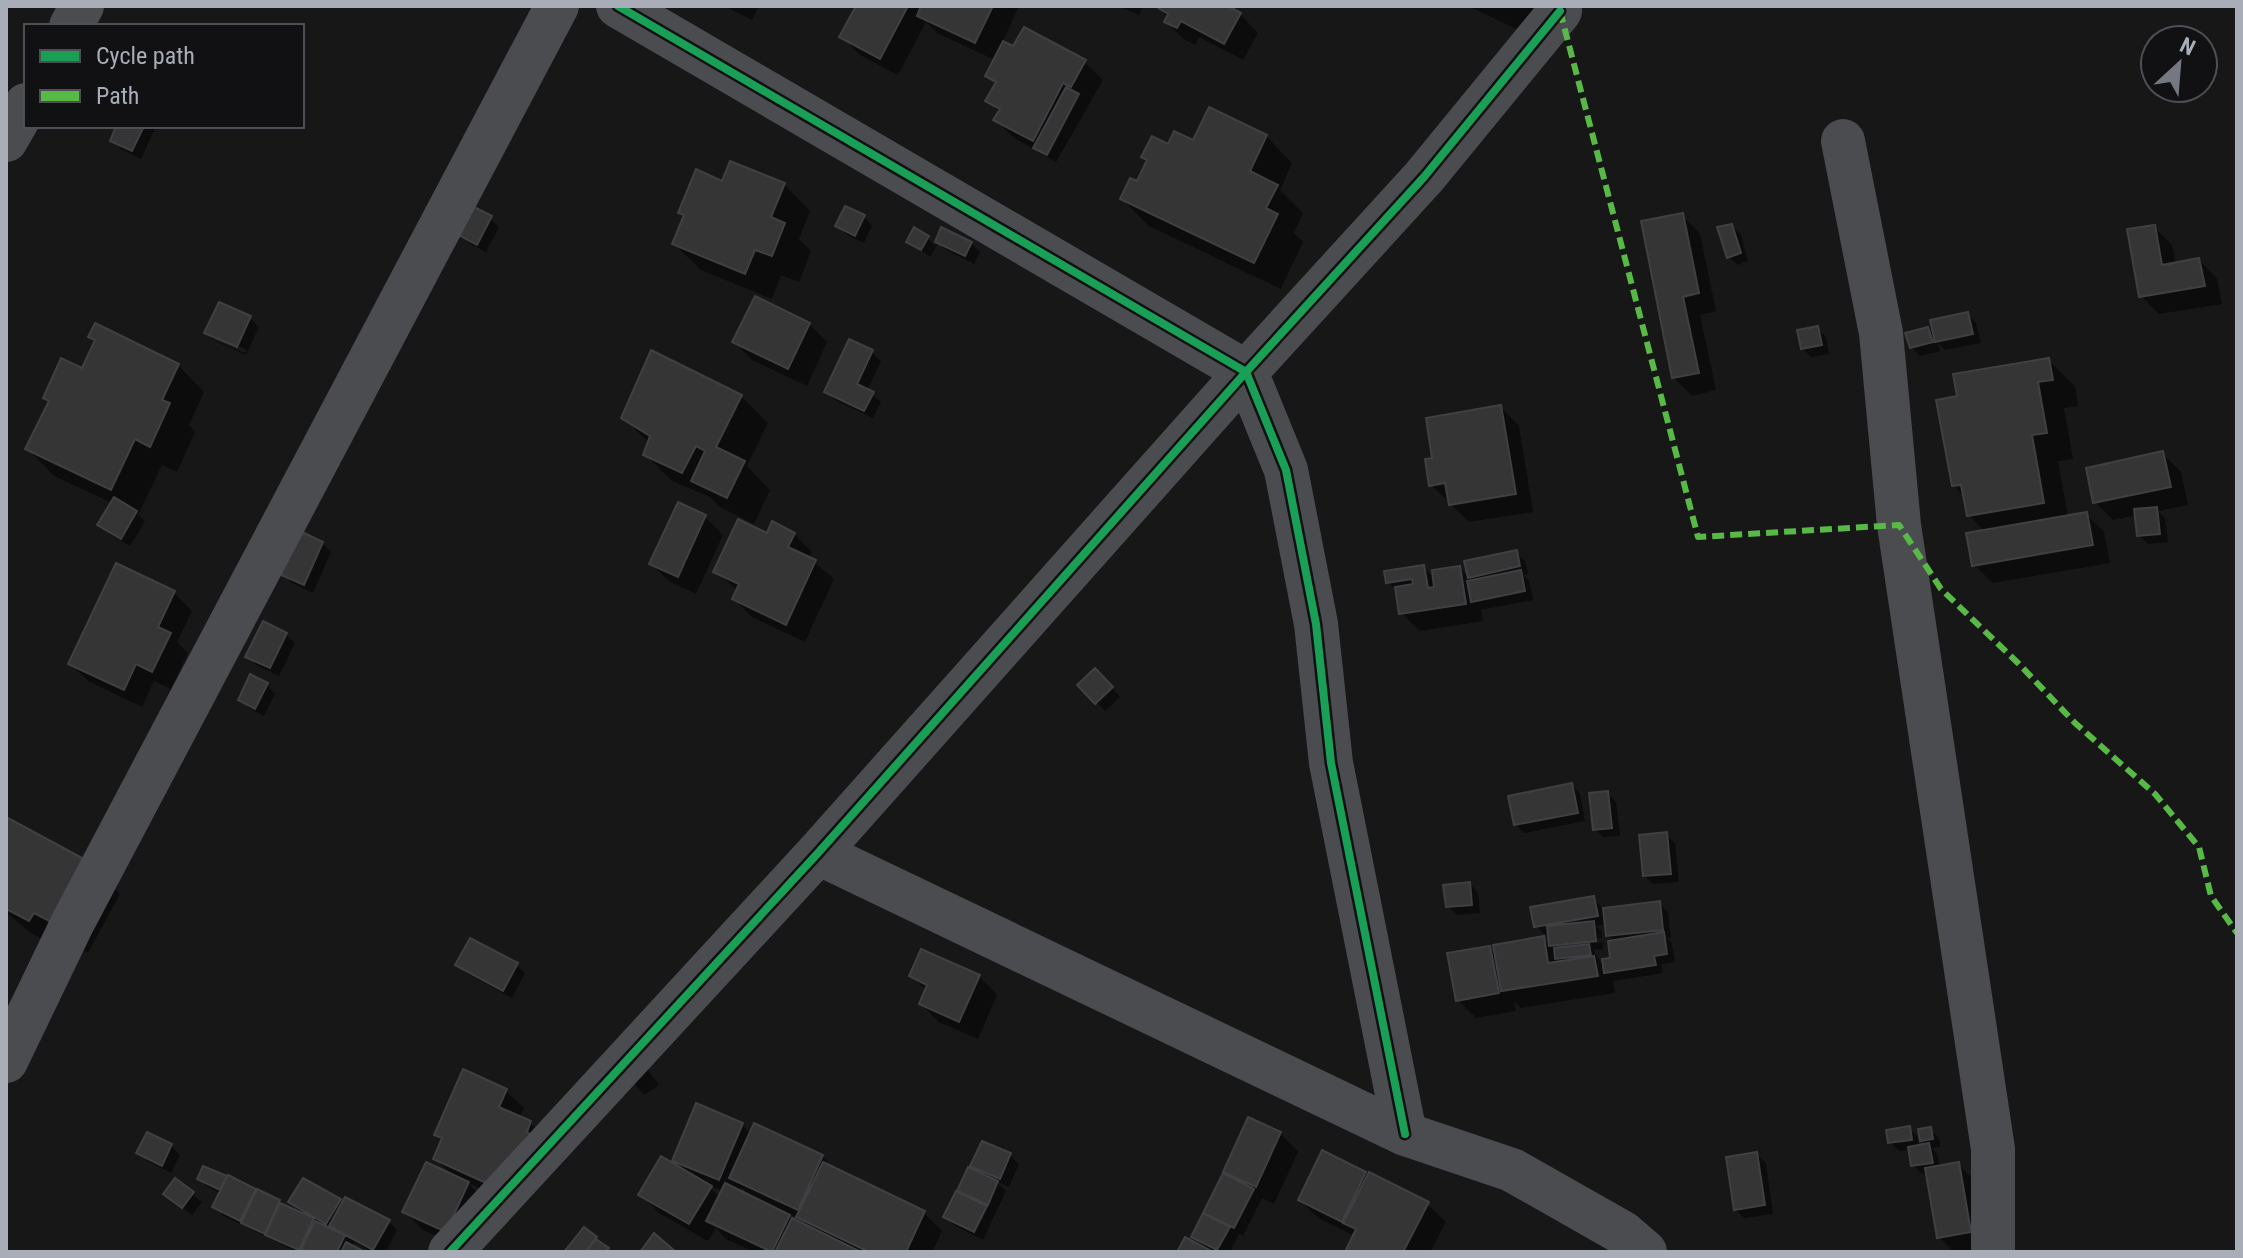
<svg xmlns="http://www.w3.org/2000/svg" width="2243" height="1258" font-family="'Roboto Condensed',sans-serif">
<style>
.shadow{fill:#0007;fill-rule:evenodd}
.building{fill:#353536;stroke:#3f4043;stroke-width:2}
.lines{fill:none;stroke-linecap:round;stroke-linejoin:round}
.minor{stroke:#4b4c50;stroke-width:44}
.quiet{stroke:#58b947;stroke-width:6;stroke-dasharray:12 6;stroke-linecap:butt}
.cycleway-casing{stroke:#111113;stroke-width:13}
.cycleway{stroke:#1a9f57;stroke-width:8}
</style>
<rect width="100%" height="100%" fill="#171717"/>
<path class="shadow" d="M724 6H759L752 20Z
M858 6H1019L1002 43 1014 49 1084 62 1103 80 1056 162 1014 138 996 120 1000 113 988 101 997 85 987 75 995 60 937 33 926 22 898 75 860 55 842 37Z
M1118 6H1143L1139 15Z
M1224 6 1240 14 1258 33 1243 60 1199 37 1195 45 1185 40 1166 22 1168 18 1157 7Z
M1468 6H1553L1537 39Z
M119 126H156L141 159 121 149 112 141Z
M1266 136 1292 163 1280 190 1303 213 1294 233 1303 242 1281 289 1149 226 1122 199 1138 183 1148 162 1143 157 1169 146Z
M723 183 784 184 810 211 799 239 811 251 799 282 781 275 772 299 701 270 674 244 685 217 681 213Z
M1682 215 1700 234 1716 311 1700 315 1716 390 1692 396 1674 378Z
M864 217 872 226 864 243 847 235 838 226Z
M490 218 499 227 486 252 470 244 462 235Z
M1732 226 1741 235 1748 261 1738 265 1729 257Z
M2154 227 2172 245 2176 264 2199 260 2217 279 2222 304 2159 314 2141 296Z
M942 229 971 243 980 252 974 264 946 250 938 243 930 257 909 241 927 238 935 246Z
M220 305 250 318 259 327 246 355 215 341 207 333ZM214 335 247 350 245 353 214 340Z
M1967 314 1976 323 1981 343 1945 350 1938 343 1940 351 1920 356 1911 347 1928 329 1936 337Z
M809 324 827 342 807 386 752 360 734 342Z
M1817 328 1826 337 1829 354 1811 357 1802 348Z
M91 336 178 365 204 392 189 425 195 432 177 472 162 465 138 515 145 521 130 546 108 533 100 525 112 503 54 476 28 449 50 403 45 397 83 370 97 342Z
M872 352 881 361 867 391 881 402 873 418 835 400 826 392Z
M2048 360 2075 386 2078 406 2064 408 2073 459 2058 461 2068 517 2086 514 2104 532 2110 563 1993 583 1974 565 1985 532 1969 515 1965 497 1953 485 1959 397Z
M741 396 768 423 747 466 770 490 754 524 720 507 710 497 672 481 646 455 650 444 624 418Z
M1501 407 1519 426 1533 512 1469 522 1431 485 1435 460Z
M2163 454 2181 472 2188 505 2158 511 2165 518 2168 542 2148 544 2139 535 2137 515 2113 520 2095 502Z
M679 505 705 517 723 535 696 594 670 582 651 564Z
M794 534 812 552 809 558 834 579 805 642 752 617 734 599 738 591 716 571 767 535Z
M322 543 331 552 313 593 292 583 283 574Z
M1516 552 1525 561 1528 574 1523 575 1529 581 1533 600 1481 610 1483 621 1420 631 1401 613 1398 592 1388 582 1423 567 1435 579 1460 568 1470 579 1467 562Z
M174 593 192 611 177 642 188 653 171 689 154 681 142 707 88 681 70 663Z
M286 634 295 643 279 676 256 665 247 656Z
M1095 670 1120 697 1105 711 1080 685Z
M267 685 275 694 264 716 249 708 240 699Z
M1572 785 1580 794 1585 821 1524 833 1515 824Z
M1607 793 1616 802 1620 836 1603 837 1595 829Z
M6 819 93 867 120 894 88 953 61 938 56 947 31 933 6 912Z
M1666 835 1675 843 1679 882 1653 884 1644 875Z
M1470 884 1478 893 1480 913 1457 915 1448 906Z
M1594 898 1603 910 1659 903 1668 912 1671 938H1667L1672 943 1675 962 1661 964 1663 973 1613 981 1615 993 1521 1008 1514 1001 1516 1011 1476 1018 1458 1000 1489 948 1497 956 1543 939 1551 946 1550 934 1545 935 1536 926ZM1607 924 1608 935 1615 942 1612 959 1606 970 1593 950 1603 949V942L1556 947V943L1602 938V932L1596 926Z
M458 965H516L525 973 512 998 466 973Z
M911 976H979L997 995 978 1039 939 1022 921 1004 927 991Z
M648 1070 659 1085 644 1095 625 1072Z
M505 1090 524 1108 519 1118 530 1123 548 1141V1154L527 1202 518 1198 516 1204 468 1183 486 1202 465 1249 423 1230 405 1212 453 1176 435 1158 443 1141 436 1134Z
M742 1125 751 1134 822 1156 835 1170 924 1213 942 1231 932 1252H754L726 1239 716 1228 708 1241 659 1213 641 1194 686 1171 675 1160ZM707 1185 723 1191 720 1197ZM742 1188 752 1198 740 1193ZM790 1214 802 1220 810 1228 788 1218Z
M1909 1128 1918 1137 1919 1146 1927 1145 1922 1140 1930 1129 1939 1138 1940 1147 1932 1148 1937 1154 1940 1167 1958 1164 1976 1182 1974 1252H1954L1939 1237 1927 1173 1922 1174 1913 1165 1910 1150 1899 1151 1890 1142Z
M1280 1133 1298 1152 1274 1204 1262 1198 1243 1236 1239 1234 1230 1252H1179L1206 1250 1193 1236 1224 1176 1235 1180 1226 1171Z
M983 1143 1010 1155 1019 1164 1009 1187 996 1181 1006 1191 983 1240 954 1225 945 1217Z
M171 1146 180 1155 171 1173 147 1161 139 1152Z
M1757 1155 1766 1163 1773 1214 1744 1218 1735 1209Z
M204 1168 228 1179 229 1177 304 1216 291 1202 340 1201 389 1222 397 1230 386 1252H372L354 1242 352 1247 360 1252H297L224 1216 215 1207 221 1194 208 1187 199 1179Z
M1365 1173 1427 1204 1446 1222 1430 1252H1347L1355 1236 1318 1218 1300 1200Z
M175 1181 202 1202 192 1215 175 1202Z"/>
<path class="building" d="M856 6H908L880 59 839 37Z
M921 6H993L975 43 917 16Z
M1155 6H1228L1241 13 1224 44 1181 21 1177 28 1164 22 1168 14Z
M1024 27 1086 60 1071 87 1063 83 1033 141 993 120 1000 109 985 101 996 82 985 76 1003 41 1013 46Z
M1066 87 1079 94 1047 155 1033 148Z
M1209 107 1267 135 1250 171 1278 185 1266 208 1278 214 1254 263 1120 199 1130 178 1137 181 1147 160 1141 157 1152 136 1168 144 1174 131 1193 140Z
M116 126H144L132 151 110 141Z
M730 161 785 183 771 217 785 223 772 256 755 250 745 274 672 244 684 215 678 213 696 169 722 181Z
M845 206 865 215 855 236 835 226Z
M474 207 492 216 477 245 459 235Z
M1683 213 1699 293 1683 297 1699 373 1672 378 1641 221Z
M1732 224 1741 253 1727 258 1717 227Z
M2155 225 2162 265 2199 258 2205 286 2139 297 2127 229Z
M914 227 929 236 921 250 906 242Z
M941 227 972 242 965 256 935 242Z
M755 296 810 323 788 369 732 342Z
M219 302 251 316 237 347 204 333Z
M1968 312 1973 334 1935 342 1930 320Z
M95 323 179 364 162 400 170 403 150 447 135 439 111 490 25 449 49 401 43 398 61 358 82 368 95 340 88 337Z
M1818 326 1822 345 1801 349 1797 330Z
M1928 327 1933 342 1910 348 1905 333Z
M849 339 873 350 857 384 874 392 864 411 824 392Z
M651 350 742 395 716 447 745 461 727 498 691 481 705 451 696 446 682 473 643 455 650 436 621 418Z
M2049 358 2053 380 2038 382 2047 433 2032 435 2044 503 1967 516 1961 485 1952 486 1936 400 1957 396 1953 374Z
M1501 405 1516 494 1449 505 1445 483 1429 486 1425 459 1432 458 1426 418Z
M2163 451 2171 487 2093 503 2086 468Z
M114 497 137 511 121 539 97 525Z
M678 502 706 515 678 577 649 564Z
M2157 507 2160 534 2137 536 2134 509Z
M2087 512 2093 545 1972 566 1966 533Z
M738 519 767 533 772 521 795 533 788 547 816 560 786 625 732 599 739 584 713 572Z
M300 531 323 542 304 585 281 575Z
M1517 550 1520 566 1468 578 1464 561Z
M116 563 175 591 158 627 171 633 152 672 136 664 124 690 68 664Z
M1424 565 1428 588 1434 587 1432 570 1460 566 1466 604 1399 614 1395 587 1413 584 1412 579 1386 583 1384 571Z
M1521 570 1525 591 1471 602 1467 581Z
M263 621 287 633 270 668 245 657Z
M1095 668 1113 687 1095 704 1077 685Z
M250 674 268 683 255 709 238 700Z
M1572 783 1578 813 1514 825 1508 796Z
M1608 791 1612 828 1593 830 1589 793Z
M6 817 95 865 61 927 34 913 29 921 6 909Z
M1667 832 1671 874 1643 876 1639 835Z
M1470 882 1472 905 1446 907 1443 885Z
M1594 896 1598 916 1534 927 1530 907Z
M1660 901 1663 930 1606 936 1603 908Z
M1594 921 1596 941 1549 946 1547 926Z
M1664 932 1667 954 1654 956 1656 965 1604 973 1602 959 1610 958 1608 941Z
M1544 936 1548 963 1594 956 1598 976 1501 991 1493 945Z
M470 938 518 963 503 991 455 965Z
M1589 944 1591 955 1555 959 1554 948Z
M1490 946 1499 993 1456 1001 1447 953Z
M921 949 980 975 959 1022 919 1004 927 985 909 976Z
M463 1069 507 1089 499 1107 531 1121 527 1132 531 1135 497 1188 433 1159 442 1138 434 1135Z
M696 1103 743 1123 719 1180 672 1161Z
M1248 1117 1281 1132 1256 1187 1223 1172Z
M754 1123 823 1155 798 1210 729 1178Z
M1910 1126 1912 1140 1888 1143 1886 1130Z
M1931 1127 1933 1139 1920 1141 1918 1129Z
M147 1132 172 1144 162 1166 136 1153Z
M982 1141 1011 1153 1000 1179 970 1166Z
M1929 1143 1933 1163 1911 1166 1908 1147Z
M1322 1150 1366 1172 1342 1222 1298 1200Z
M1757 1152 1765 1205 1734 1210 1726 1157Z
M661 1156 712 1186 689 1224 638 1195Z
M426 1162 469 1182 446 1232 402 1212Z
M823 1162 925 1211 906 1252H869L796 1217Z
M1959 1162 1971 1232 1937 1238 1925 1168Z
M203 1166 227 1176 220 1190 197 1179Z
M968 1167 998 1181 988 1205 957 1191Z
M1369 1172 1429 1202 1403 1252H1345L1356 1229 1343 1223Z
M1223 1173 1254 1189 1234 1228 1203 1213Z
M228 1175 256 1189 240 1221 212 1207Z
M175 1178 194 1192 182 1208 163 1194Z
M303 1178 341 1199 326 1224 288 1202Z
M725 1183 790 1215 772 1252 706 1221Z
M257 1189 280 1200 265 1234 241 1223Z
M956 1191 987 1206 974 1232 943 1217Z
M345 1197 390 1220 373 1250 329 1226Z
M280 1203 314 1218 299 1250 265 1235Z
M1203 1213 1230 1227 1217 1250 1191 1237Z
M792 1218 861 1252H775Z
M315 1221 345 1235 337 1252H307L301 1249Z
M584 1227 597 1237 585 1252H564Z
M654 1233 676 1252H640Z
M1185 1237 1213 1252H1177Z
M596 1239 609 1248 606 1252H586Z
M346 1242 365 1252H341Z"/>
<g class="lines">
<path class="minor" d="M618 6 1246 372 1286 470 1316 624 1331 763 1405 1134
M71 26 82 6
M6 140 26 105
M1843 141 1881 333 1899 525 1993 1149V1252
M818 853 1405 1134 1512 1170 1623 1233 1645 1252
M6 1061 72 924 557 6
M450 1252 818 853 1246 372 1424 177 1560 11"/>
<path class="quiet" d="M1560 11 1698 537 1899 525 1941 589 2019 664 2075 723 2155 794 2199 847 2211 896 2237 933"/>
<defs>
<path id="cycleway" d="M618 6 1246 372 1286 470 1316 624 1331 763 1405 1134
M450 1252 818 853 1246 372 1424 177 1560 11"/>
</defs>
<use href="#cycleway" class="cycleway-casing"/>
<use href="#cycleway" class="cycleway"/>
</g>
<rect width="2243" height="1258" fill="none" stroke="#a8adb8" stroke-width="16"/>
<rect x="24" y="24" width="280" height="104" fill="#111113" stroke="#4d4f55" stroke-width="2"/>
<rect x="40" y="50" width="40" height="12" fill="#1a9f57" stroke="#4d4f55" stroke-width="2"/>
<text x="96" y="64" font-size="24" fill="#a8adb8">Cycle path</text>
<rect x="40" y="90" width="40" height="12" fill="#58b947" stroke="#4d4f55" stroke-width="2"/>
<text x="96" y="104" font-size="24" fill="#a8adb8">Path</text>
<g transform="translate(2179 64) rotate(26)"><circle r="38" fill="#111113" stroke="#4d4f55" stroke-width="2"/>
<path d="M0-6L14 30L0 20L-14 30Z" fill="#757880"/>
<text y="-12" font-size="22" font-weight="bold" text-anchor="middle" fill="#a8adb8">N</text>
</g>
</svg>
